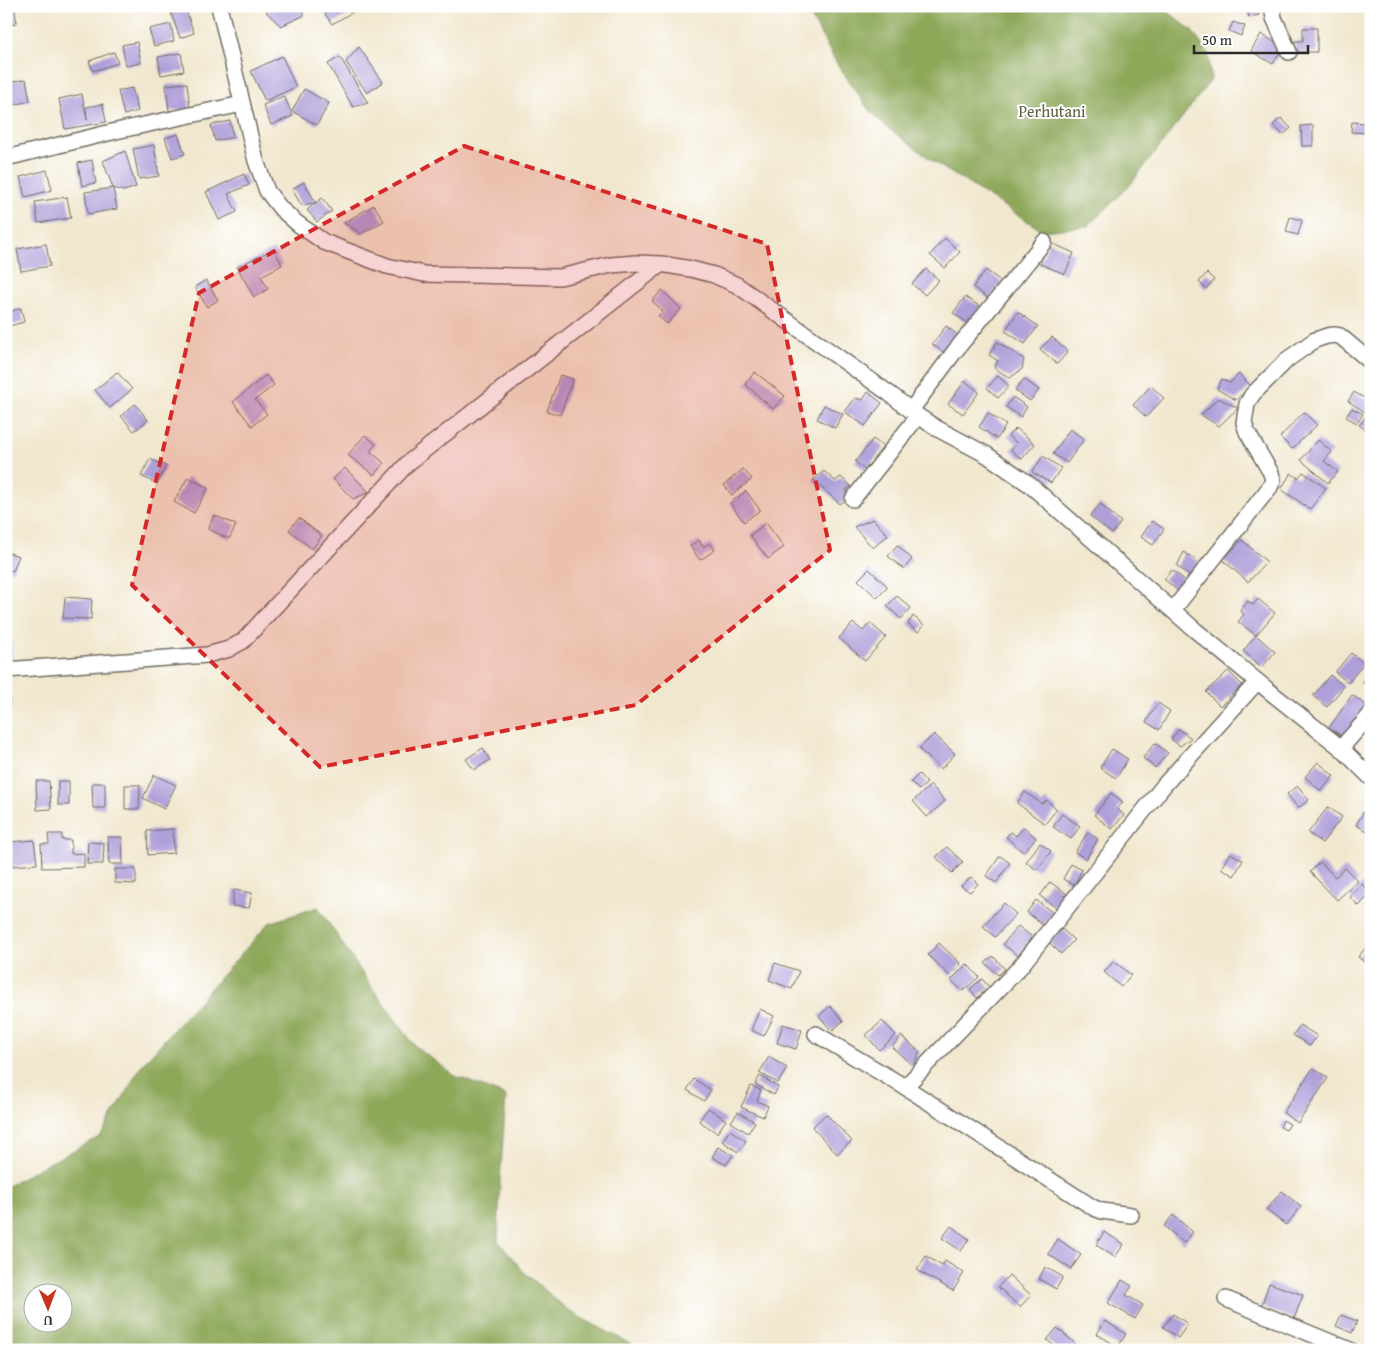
<svg xmlns="http://www.w3.org/2000/svg" width="1377" height="1356" font-family="'Gentium Book Plus',serif">
<style>
.forest{fill:#8ea85a;stroke:#5c6a42;fill-rule:evenodd}
.building{fill:#ae9fd9}
.lines{fill:none;stroke-linecap:round;stroke-linejoin:round}
.minor-casing{stroke:#706d64;stroke-width:18}
.minor{stroke:#fff;stroke-width:15}
.marked{fill:#d62828;fill-opacity:0.2;stroke:#d62828;stroke-width:4;stroke-dasharray:10 6;stroke-linejoin:round}
.labels{text-anchor:middle;stroke-width:4;stroke-linejoin:round;paint-order:stroke}
.park-label{font-size:16px;fill:#5b603f;stroke:#fff}
</style>
<rect width="100%" height="100%" fill="#fff"/>
<filter id="ink" filterUnits="userSpaceOnUse"><feTurbulence type="fractalNoise" baseFrequency=".02" numOctaves="2"/><feDisplacementMap in="SourceGraphic" scale="10" xChannelSelector="R" yChannelSelector="G"/><feConvolveMatrix kernelMatrix="1 2 1 2 8 2 1 2 1" color-interpolation-filters="sRGB"/></filter>
<filter id="wash" filterUnits="userSpaceOnUse"><feTurbulence type="fractalNoise" baseFrequency=".0096" numOctaves="4" result="noise"/><feDisplacementMap in="SourceGraphic" scale="20" xChannelSelector="R" yChannelSelector="G"/><feGaussianBlur stdDeviation="1.12" result="paint"/><feColorMatrix in="noise" values="0 0 0 0 0 0 0 0 0 0 0 0 0 0 0 0 0 1.4 0 .05"/><feComposite in="paint" operator="in"/></filter>
<g filter="url(#wash)">
<rect width="100%" height="100%" fill="#f1e7ce"/>
<path class="forest" d="M805 6H1161L1191 30 1208 53 1211 80 1130 185 1088 226 1043 231 937 164 888 128 869 110 836 62Z
M318 907 370 985 415 1046 455 1076 506 1096 500 1181 498 1241 523 1271 570 1312 642 1350H6V1187L34 1171 101 1136 141 1066 269 923ZM32 1294H62V1324H32Z"/>
<g id="blocks">
<path class="building" d="M6 6H14L17 23 6 26Z
M272 6H296L305 15 281 26 266 12Z
M338 6H363L332 24 325 14Z
M1246 6H1256L1259 15 1249 17Z
M185 8 194 33 180 38 171 13Z
M1233 22 1245 26 1241 36 1229 31Z
M171 24 174 41 154 46 149 29Z
M1303 28H1317V52H1295V41H1303Z
M1261 34 1283 47 1273 64 1251 51Z
M137 42 141 63 126 66 122 45Z
M359 47 383 82 367 93 346 62Z
M114 52 118 63 93 71 89 61Z
M181 53 184 71 161 75 158 57Z
M282 56 296 87 265 101 251 71Z
M340 57 368 103 353 107 328 64Z
M26 79 30 101 9 106 6 95V83Z
M187 83 190 109 169 111 166 85Z
M132 88 138 111 124 115 118 91Z
M304 89 329 103 317 125 292 111Z
M82 94 87 120 86 107 103 104 106 122 65 129 59 99Z
M284 96 293 116 271 125 263 105Z
M1281 118 1291 128 1283 135 1273 125Z
M230 121 233 137 215 141 211 125Z
M1352 122 1367 123 1366 133 1351 132Z
M1313 125V146H1302L1301 126Z
M178 134 185 154 172 158 165 138Z
M154 145 159 176 139 179 133 149Z
M125 151 136 187 124 191 113 188 103 161Z
M92 160 96 183 82 186 78 163Z
M47 170 52 190 25 197 20 177Z
M244 174 249 185 228 194 237 212 219 220 206 192Z
M304 182 316 203 322 198 332 211 317 222 307 210 316 203 301 205 292 189Z
M113 188 117 209 88 214 85 192Z
M67 197 71 218 38 223 35 202Z
M374 205 384 221 361 234 344 223Z
M1290 217 1302 220 1298 235 1286 232Z
M945 238 960 252 945 268 930 255Z
M1049 242 1074 253 1065 274 1040 264Z
M46 244 50 266 21 271 17 249Z
M274 249 282 265 261 276 268 289 254 297 237 267Z
M926 269 939 280 925 295 912 284Z
M986 270 1002 282 989 299 973 287Z
M1207 273 1214 280 1206 289 1199 282Z
M206 280 218 300 207 307 195 287Z
M662 290 681 309 667 324 658 316 663 311 652 301Z
M965 297 981 307 969 324 953 313Z
M21 308 24 322 6 327V313Z
M1018 312 1038 326 1025 344 1005 331Z
M946 326 959 336 946 354 932 344Z
M1052 337 1068 352 1057 364 1040 349Z
M997 342 1024 359 1022 369 1010 378 994 368 998 361 989 355Z
M117 372 132 389 110 408 95 390Z
M755 372 785 396 773 409 745 384Z
M1239 374 1251 386 1236 400 1217 389 1222 379 1230 383Z
M266 375 274 385 255 400 267 414 252 426 233 402Z
M560 375 573 379 560 415 547 411Z
M998 376 1009 386 998 398 987 388Z
M1024 379 1039 390 1030 401 1015 390Z
M965 381 979 392 963 414 948 404Z
M1151 386 1164 398 1146 417 1133 405Z
M868 392 882 403 865 426 845 412 855 398 863 400Z
M1354 392 1371 402V405L1366 413 1348 401Z
M1013 397 1027 407 1021 417 1006 407Z
M1218 398 1238 408 1219 426 1201 415Z
M135 404 148 420 134 431 121 416Z
M824 405 843 414 835 428 817 419Z
M1352 408 1363 414 1357 423 1346 417Z
M1371 411V434L1359 425Z
M1304 412 1317 425 1292 449 1280 437Z
M988 413 1006 425 997 439 979 427Z
M1016 428 1035 444 1022 459 1011 450 1017 443 1008 436Z
M1070 429 1084 439 1067 463 1053 454Z
M365 435 376 444 370 451 384 463 374 475 348 455Z
M873 439 884 447 865 470 855 462Z
M1318 440 1332 452 1324 461 1338 472 1328 483 1301 460Z
M1043 456 1061 468 1051 483 1032 472Z
M150 459 166 466 157 484 141 476Z
M345 468 369 492 353 499 333 479Z
M743 469 752 479 732 495 724 485Z
M824 471 835 481 841 477 851 486 846 490 850 496 840 504 813 480Z
M1303 472 1326 488 1310 509 1281 489 1291 473 1298 478Z
M188 477 208 488 194 513 174 502Z
M746 491 760 510 744 522 730 503Z
M1100 504 1121 522 1112 534 1090 516Z
M214 515 236 525 229 539 208 529Z
M299 518 322 536 312 549 289 530Z
M873 519 888 535 873 548 854 527Z
M1152 521 1164 529 1153 545 1141 537Z
M766 523 784 547 768 559 750 535Z
M699 540 703 547 710 543 715 550 700 560 690 546Z
M1242 540 1267 562 1248 582 1223 560Z
M897 545 912 559 904 569 888 556Z
M6 552 19 556 13 571 6 569Z
M1184 552 1205 566 1196 581 1177 566Z
M869 569 888 587 877 598 858 580Z
M1172 570 1186 581 1178 591 1164 579Z
M897 596 911 608 901 619 887 606Z
M65 597 92 599 91 619 63 618Z
M1258 599 1275 613 1256 635 1238 622 1244 614 1240 611 1248 601 1253 605Z
M913 616 924 625 918 632 908 624Z
M853 623 863 631 870 623 886 637 865 661 839 638Z
M6 635H11L12 657H6Z
M1256 635 1275 652 1262 667 1243 651Z
M1351 653 1364 663 1348 683 1335 672Z
M1228 671 1242 685 1220 706 1206 692Z
M1371 673V690L1362 682Z
M1330 675 1344 686 1327 707 1313 696Z
M6 684H10L9 742H6Z
M1352 695 1369 707 1347 739 1329 728Z
M1158 703 1170 711 1159 730 1146 722Z
M1371 723V738L1364 733Z
M1179 729 1191 738 1180 746 1171 739Z
M934 734 955 754 941 769 919 749Z
M1155 743 1168 753 1155 768 1143 758Z
M483 748 490 760 474 770 466 759Z
M1112 749 1128 759 1116 778 1100 768Z
M1318 762 1334 776 1321 791 1305 777Z
M919 774 927 783 919 790 911 782Z
M154 775 176 785 164 809 143 798Z
M36 781H49L51 809 37 810Z
M58 781H69V805H58Z
M92 783H105V808H93Z
M125 785H140L139 809H125Z
M931 785 945 801 927 817 913 801Z
M1298 786 1309 800 1298 808 1287 794Z
M1025 792 1042 804 1046 800 1057 809 1045 824 1017 803Z
M1111 793 1123 802 1117 809 1124 815 1112 829 1094 815Z
M1368 804 1371 806V833L1356 825Z
M1328 807 1342 817 1322 843 1308 833Z
M1062 814 1080 826 1071 839 1053 827Z
M1024 827 1036 838 1023 852 1006 837 1011 832 1016 836Z
M173 829 174 853 148 855 147 831Z
M1088 832 1098 839 1086 859 1075 852Z
M48 834H62V840H71V854L84 853V867L42 868 41 844H49Z
M108 837H122L123 864H109Z
M34 840 37 864 13 866 11 842Z
M88 842 104 843 103 864H87Z
M1040 843 1051 851 1037 870 1026 862Z
M947 847 963 862 952 873 936 857Z
M1230 853 1243 860 1234 876 1221 868Z
M1000 856 1010 863 996 883 986 876Z
M1320 862 1335 877 1345 868 1358 881 1337 900 1310 872Z
M1071 864 1082 870 1074 885 1063 879Z
M115 869H136V884L115 883Z
M971 877 978 884 970 892 961 886Z
M1050 882 1067 894 1057 908 1040 896Z
M1362 884 1371 893 1359 906 1350 897Z
M234 890 252 893 249 908 232 906Z
M1036 900 1053 913 1043 925 1027 912Z
M1004 903 1016 914 995 937 983 926Z
M1018 926 1032 937 1018 956 1003 944Z
M1062 929 1074 940 1061 954 1049 942Z
M939 943 961 964 950 976 928 955Z
M1368 945 1371 947V967L1358 957Z
M993 956 1005 969 998 975 985 963Z
M1114 961 1131 975 1121 987 1104 972Z
M775 963 799 971 792 989 769 980Z
M967 964 979 977 963 991 951 980Z
M982 979 989 987 977 998 970 989Z
M830 1006 843 1021 832 1031 819 1016Z
M760 1009 774 1016 764 1036 751 1030Z
M882 1021 896 1035 879 1050 866 1035Z
M783 1024 802 1030 796 1049 777 1043Z
M1300 1025 1317 1036 1310 1046 1293 1035Z
M901 1036 920 1052 913 1066 892 1047Z
M769 1057 787 1068 778 1083 759 1073Z
M1313 1068 1328 1078 1298 1123 1283 1113Z
M760 1076 778 1087 774 1095 755 1084Z
M694 1079 711 1090 704 1101 687 1090Z
M751 1086 761 1090 757 1101 768 1106 763 1117 741 1107Z
M708 1108 726 1120 717 1133 699 1121Z
M738 1112 755 1122 748 1133 731 1122Z
M826 1114 852 1141 837 1154 812 1127Z
M1283 1120 1290 1124 1286 1130 1280 1127Z
M730 1130 746 1141 738 1152 722 1141Z
M718 1147 733 1155 726 1165 712 1157Z
M1282 1191 1301 1207 1286 1225 1266 1210Z
M1173 1215 1193 1232 1184 1243 1164 1226Z
M951 1226 969 1239 961 1251 942 1238Z
M1104 1232 1124 1244 1115 1257 1096 1245Z
M1058 1239 1081 1255 1071 1269 1048 1254Z
M926 1256 942 1266 945 1261 964 1273 953 1291 917 1270Z
M1045 1267 1063 1277 1056 1289 1039 1279Z
M1009 1275 1031 1295 1020 1307 998 1287Z
M1122 1280 1132 1286 1126 1295 1143 1305 1135 1319 1108 1303Z
M1269 1283 1303 1295 1294 1319 1261 1307Z
M1173 1314 1188 1324 1178 1338 1163 1327Z
M1341 1315 1357 1321 1352 1333 1336 1326Z
M1105 1321 1126 1334 1118 1347 1097 1334Z
M1057 1328 1076 1344 1071 1350H1059L1047 1340Z"/>
</g>
</g>
<g filter="url(#ink)">
<use href="#blocks" fill-opacity="0" stroke="#706d64" stroke-width="1"/>
<g class="lines">
<defs>
<path id="minor" d="M219 6 256 161 267 191 281 209 298 224 324 242 387 266 424 274 560 277 611 265 636 263 661 264 691 269 714 275 737 285 890 394 918 416 938 429 987 455 1029 484 1195 630 1274 695 1341 748 1371 778
M1272 6 1274 18 1289 52
M6 158 116 131 242 104
M911 410 955 351 1044 242
M853 499 918 416
M1173 610 1270 487 1273 480 1271 473 1247 432 1244 423 1247 404 1252 395 1288 359 1315 340 1327 336 1334 335 1340 336 1371 362
M6 670 207 655 229 649 243 641 408 463 661 264
M1341 748 1371 714
M816 1034 905 1087 1094 1208 1102 1211 1131 1215
M905 1087 1020 967 1165 784 1257 682
M1226 1299 1350 1350"/>
</defs>
<use href="#minor" class="minor-casing"/>
<use href="#minor" class="minor"/>
</g>
</g>
<path class="marked" d="M464 146 767 244 830 550 636 705 320 767 132 585 199 293Z"/>
<g class="labels">
<g class="park-label">
<text x="1052" y="117">Perhutani</text>
</g>
</g>
<rect width="1377" height="1356" fill="none" stroke="#fff" stroke-width="25"/>
<g transform="translate(48 1308) rotate(179)"><circle r="24" fill="#ffffff" stroke="#aaaaaa"/>
<path d="M0-4L9 19L0 12L-9 19Z" fill="#c8321e"/>
<text y="-8" font-size="14" font-weight="bold" text-anchor="middle" fill="#2b2b2b">U</text>
</g>
<path d="M1194 45v8h114v-8" fill="none" stroke="#2b2b2b" stroke-width="2.5"/>
<text x="1202" y="45" font-size="15" fill="#2b2b2b" stroke="#ffffff" stroke-width="4" paint-order="stroke">50 m</text>
</svg>
